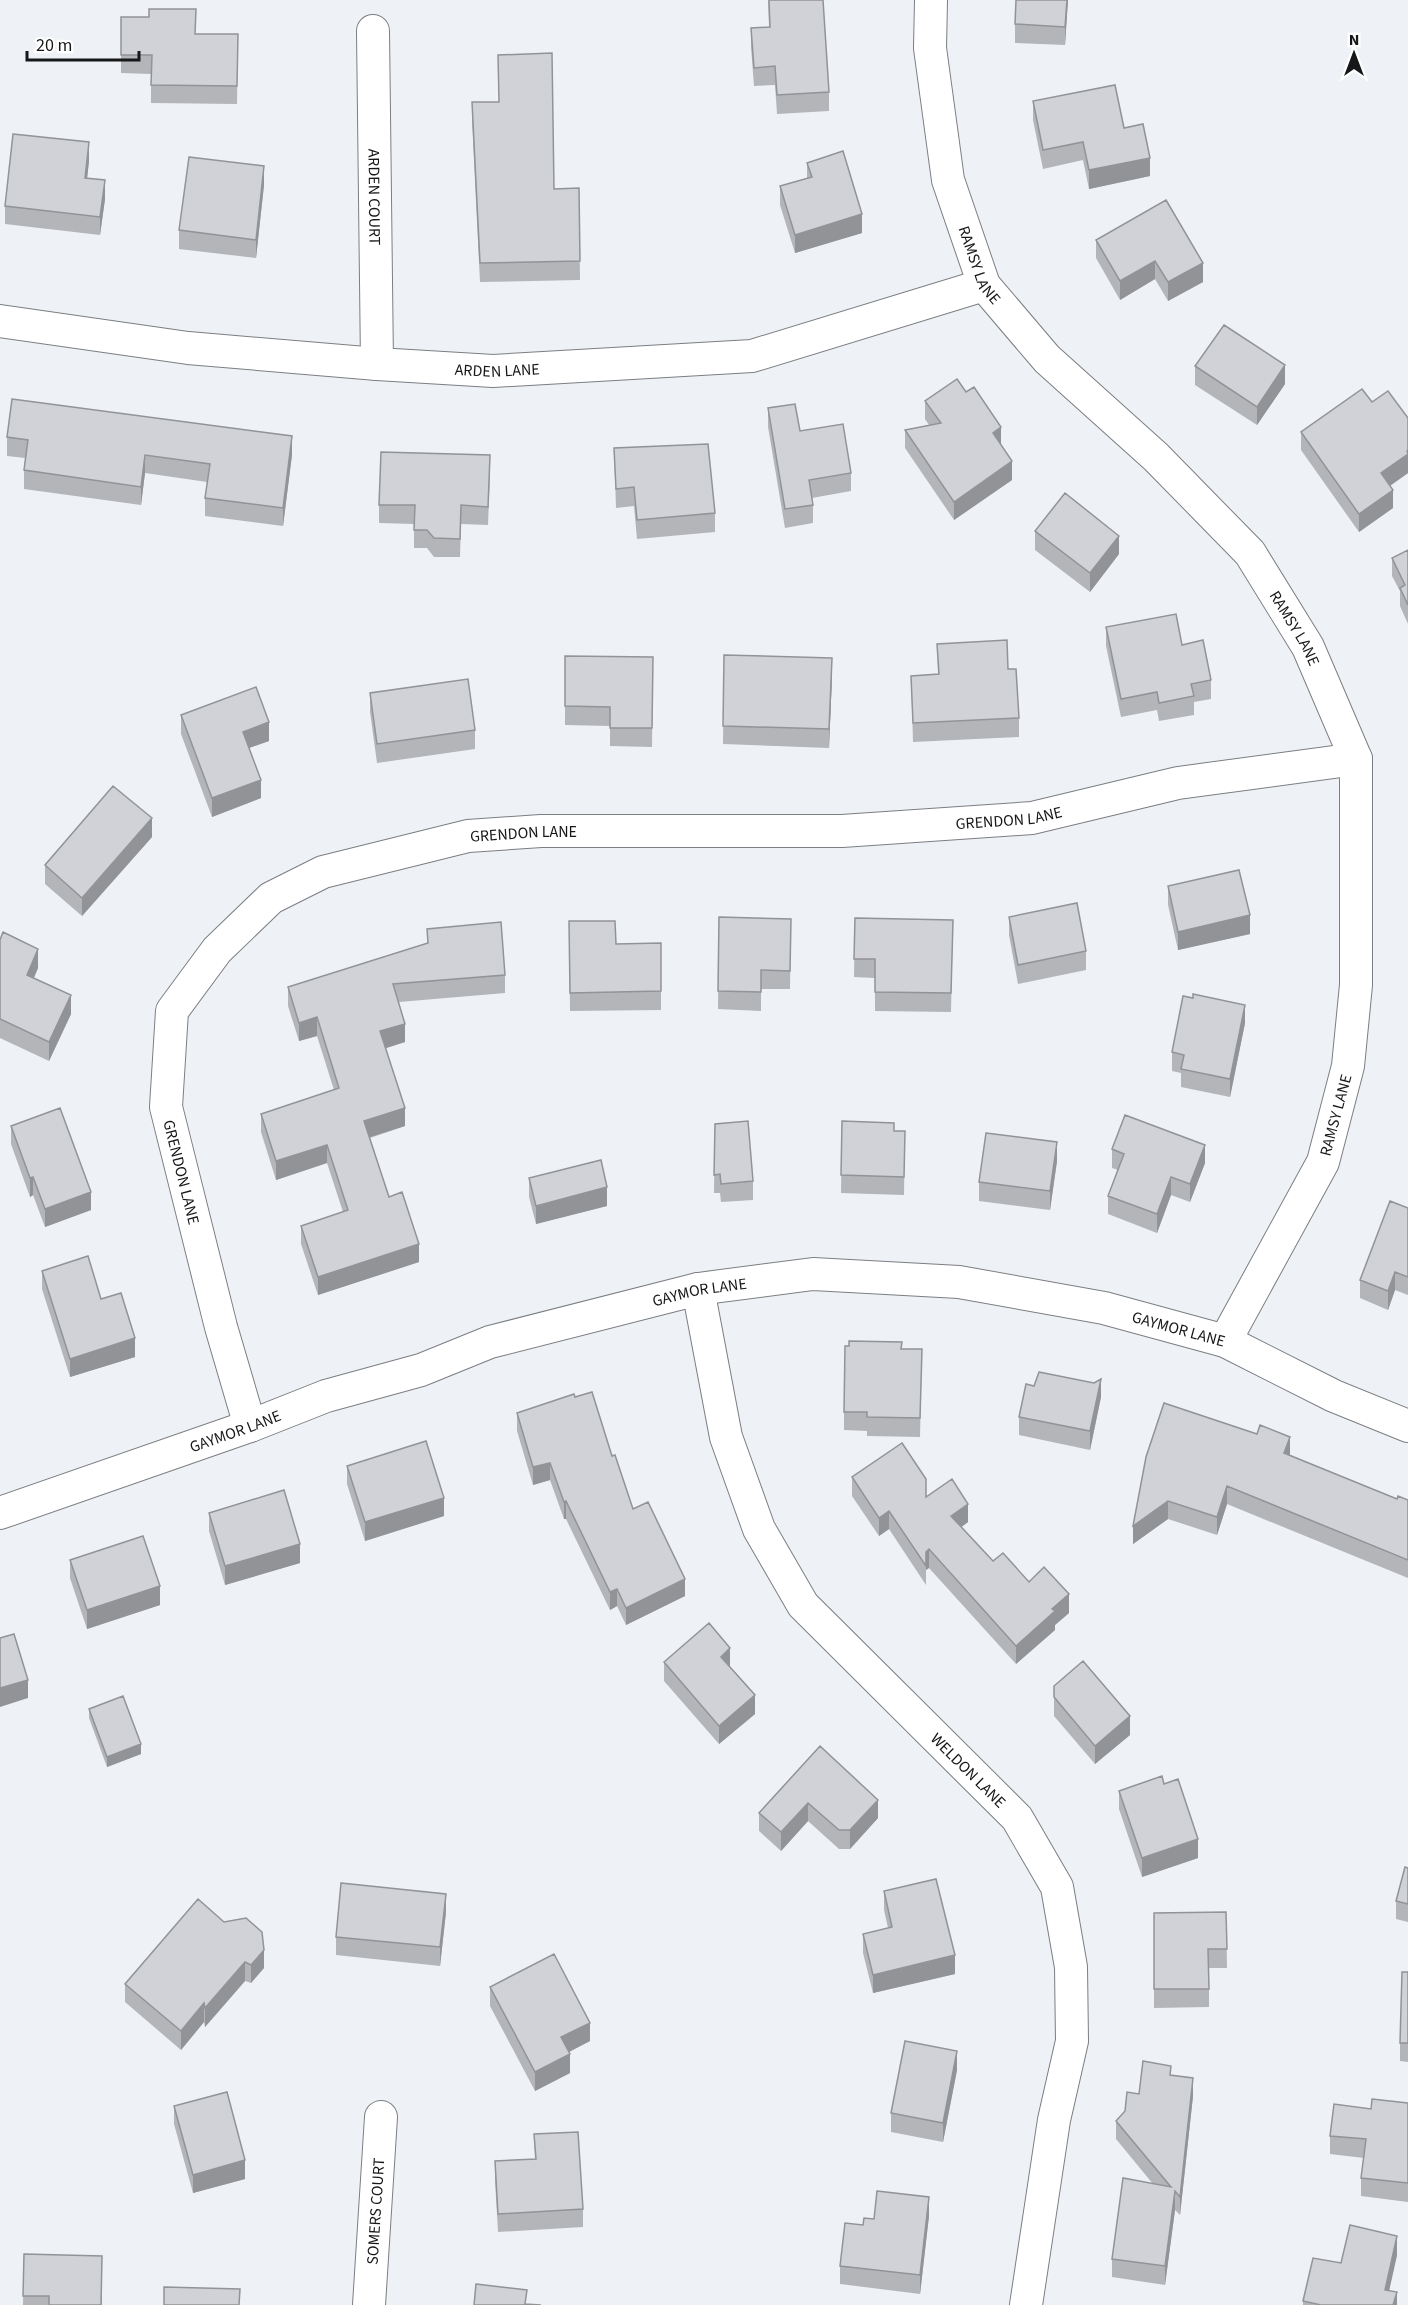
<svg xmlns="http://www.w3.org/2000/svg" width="1408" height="2305" font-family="'Source Sans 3',sans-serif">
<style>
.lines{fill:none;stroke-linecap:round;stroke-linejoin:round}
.minor-casing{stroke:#7b7e82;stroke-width:34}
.minor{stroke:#fff;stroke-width:32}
.wall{fill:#b4b5b9}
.shaded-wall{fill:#929396}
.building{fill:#d1d2d7;stroke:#929396;stroke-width:1.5}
.labels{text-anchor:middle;stroke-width:6;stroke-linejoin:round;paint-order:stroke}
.street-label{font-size:16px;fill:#161718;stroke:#fff}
</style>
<rect width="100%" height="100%" fill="#eef2f6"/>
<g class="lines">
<defs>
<g id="minor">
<path id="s1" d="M931 0 930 48 948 180 984 285 1047 359 1156 457 1250 553 1308 647 1356 759V985L1348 1066 1323 1162 1225 1341"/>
<path id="s2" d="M373 31 377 364"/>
<path id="s3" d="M0 321 188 348 377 364 493 371 752 356 984 285"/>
<path id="s4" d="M698 1289 726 1437 759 1529 803 1605 1017 1818 1057 1887 1071 1967 1072 2041 1054 2120 1026 2305"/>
<path id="s5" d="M250 1426 221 1327 166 1107 172 1011 217 950 271 898 323 872 468 836 541 831H842L1032 818 1178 783 1356 759"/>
<path id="s6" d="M0 1513 250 1426 326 1396 421 1370 490 1342 698 1289 813 1274 959 1282 1104 1308 1225 1341 1334 1396 1408 1426"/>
<path id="s7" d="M369 2305 381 2117"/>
</g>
</defs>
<use href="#minor" class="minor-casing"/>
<use href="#minor" class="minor"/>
</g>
<path class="wall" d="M768 0 829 92V111L777 114 775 85 754 86 751 47V28L769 27Z
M1068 0 1065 45 1015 43V24Z
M121 17 196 34H238L237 104 151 103V74L121 73Z
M1033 101 1124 128 1150 176 1089 189 1083 160 1043 169 1033 120Z
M472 102 554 189 579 188 580 280 480 282 472 120Z
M89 161 87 178 105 199 100 235 5 224V206Z
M807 163 862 233 795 253 780 205V186L807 178Z
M264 185 256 258 179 249V230Z
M1166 200 1203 282 1168 301 1155 279 1120 300 1096 258V240Z
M1195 366 1285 384 1257 425 1195 385Z
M925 401 1001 445 1012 480 954 520 905 448V430L929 425 925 419Z
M1372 402 1408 418V473L1390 486 1393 508 1359 532 1301 450V432Z
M768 408 800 431 851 473V491L812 498 813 505V523L785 528 768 427Z
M7 437 292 455 283 526 205 516V498L207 482 145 473 141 505 24 489V470L25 458 7 456Z
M614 448 715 513V532L637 539 634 506 616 508Z
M490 474 488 525 461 524 460 557H434L427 548H414V524L379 523V505Z
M1035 531 1119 554 1090 592 1035 550Z
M1408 550V624L1400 606V591L1392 576V558Z
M1106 627 1182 645 1211 680V699L1194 702V715L1159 721 1157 710 1121 717 1106 646Z
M937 644 1008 669 1019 718V737L913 742 911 676 938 674Z
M724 655 832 677 829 748 723 744Z
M565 656 653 657 652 747 610 746V726L565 725Z
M370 693 475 730V749L377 763 370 712Z
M181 715 269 741 249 748 261 798 212 817 181 734Z
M152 837 82 916 45 884V865Z
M1168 886 1250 934 1178 950 1168 905Z
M719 917 791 919 790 989H761V1011L718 1009Z
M1009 917 1086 951V970L1018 984 1009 935Z
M855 918 953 920 951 1012 875 1011V978L854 977Z
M569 921 616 944 661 943V1010L570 1011Z
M427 929 505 975V993L399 1002 405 1042 386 1048 405 1126 370 1138 389 1197 419 1262 318 1295 301 1244V1226L343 1212 327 1163 276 1180 261 1132V1114L334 1090 317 1036 299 1041 288 1006V987L427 943Z
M0 940 38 968 34 978 71 1014 49 1061 0 1038Z
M1193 994 1245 1023 1230 1097 1181 1087V1073L1172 1071V1052L1193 998Z
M842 1121 894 1131H905L904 1195 841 1193Z
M715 1124 753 1181V1200L721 1202 720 1193H714Z
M11 1126 91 1210 45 1227 33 1195 30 1197 11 1144Z
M1112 1149 1205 1163 1190 1202 1171 1195 1157 1233 1108 1214V1196L1118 1170 1112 1168Z
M1057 1161 1050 1210 979 1201V1182Z
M529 1178 607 1206 536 1224 529 1197Z
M1408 1208V1295L1395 1290 1388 1310 1360 1298V1280Z
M42 1271 101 1299 135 1357 70 1377 42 1289Z
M902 1349H922L920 1437 867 1436V1431L844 1430V1412Z
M1034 1386 1101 1397 1090 1450 1019 1435V1417Z
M575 1397 612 1456 633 1509 685 1596 626 1625 617 1606 610 1610 566 1519H564L550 1480 533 1485 517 1431V1413Z
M1290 1455 1397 1499 1408 1500V1578L1227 1504 1217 1535 1168 1519 1133 1544 1146 1457Z
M347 1466 444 1516 365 1541 347 1484Z
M852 1477 926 1497 968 1522 961 1527 993 1561 1029 1582 1069 1613 1055 1625V1630L1016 1664 929 1568 926 1570V1585L889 1529 879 1536 852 1496Z
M209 1513 300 1563 225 1585 209 1531Z
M70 1560 160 1605 87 1629 70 1578Z
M664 1662 730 1667 755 1714 719 1744 664 1681Z
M1054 1686 1130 1735 1095 1764 1054 1716Z
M89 1709 141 1754 107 1767 89 1718Z
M820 1746 878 1818 850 1849H839L808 1821 781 1851 759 1831V1813Z
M1164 1784 1198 1858 1142 1877 1119 1809V1791Z
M1408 1868V1922L1396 1919V1901Z
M884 1891 955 1974 873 1993 863 1953V1934L888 1928 884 1910Z
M198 1899 264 1968 251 1983 245 1981 205 2027 204 2022 181 2050 125 2002V1984Z
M446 1912 440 1966 336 1955V1937Z
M1226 1912 1227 1968H1209V2007L1154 2008V1913Z
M1408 1972V2062L1400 2061V2043Z
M490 1987 590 2041 569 2052 570 2073 535 2091 490 2006Z
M957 2070 943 2142 891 2132V2113Z
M1171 2075 1193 2096 1180 2215 1175 2210 1165 2285 1112 2277V2259L1153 2184 1116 2139V2121L1125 2111 1139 2094Z
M1408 2103V2202L1361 2196V2178L1364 2158 1330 2154V2136L1371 2109Z
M174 2106 245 2179 193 2193 174 2124Z
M534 2134 583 2209V2227L498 2232 495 2180V2161L535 2159Z
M929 2216 920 2294 840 2284V2266L863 2225 874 2219Z
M24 2254 102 2256V2305H23Z
M1397 2255 1389 2290 1397 2305H1303V2301L1341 2263Z"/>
<path class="shaded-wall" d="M1067 0H1068L1065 45V27Z
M89 142V161L85 197V178Z
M1150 158V176L1089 189V170Z
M264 166V185L256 258V240Z
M105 180V199L100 235V217Z
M862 214V233L795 253V235Z
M1155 261V279L1120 300V281Z
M1203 263V282L1168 301V282Z
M1285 365V384L1257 425V407Z
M1001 427V445L993 433Z
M292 436V455L283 526V508Z
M1408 450V473L1381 492V473Z
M145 455V473L141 505V487Z
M1012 461V480L954 520V502Z
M1393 490V508L1359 532V514Z
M1119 536V554L1090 592V573Z
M832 658V677L829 748V729Z
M269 722V741L243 750V732Z
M261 780V798L212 817V798Z
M152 818V837L82 916V898Z
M1250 915V934L1178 950V932Z
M38 949V968L27 993V975Z
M71 995V1014L49 1061V1042Z
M1245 1005V1023L1230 1097V1079Z
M317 1017V1036L299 1041V1023Z
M405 1024V1042L380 1050V1031Z
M405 1108V1126L364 1139V1121Z
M1057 1142V1161L1050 1210V1191Z
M327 1145V1163L276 1180V1161Z
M1205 1145V1163L1190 1202V1184Z
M33 1177V1195L30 1197V1178Z
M1171 1177V1195L1157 1233V1214Z
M607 1187V1206L536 1224V1206Z
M91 1192V1210L45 1227V1209Z
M419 1244V1262L318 1295V1277Z
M1395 1272V1290L1388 1310V1291Z
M135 1338V1357L70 1377V1359Z
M1101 1379V1397L1090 1450V1431Z
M1290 1437V1455L1284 1453Z
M550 1463V1480L533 1485V1467Z
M1227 1486V1504L1217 1535V1517Z
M444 1498V1516L365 1541V1522Z
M566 1501V1519H564V1502Z
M1168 1501V1519L1133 1544V1526Z
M968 1504V1522L951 1535V1516Z
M889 1511V1529L879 1536V1518Z
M300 1544V1563L225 1585V1566Z
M929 1549V1568L926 1570V1552Z
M685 1579V1596L626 1625V1608Z
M160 1586V1605L87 1629V1610Z
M617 1589V1606L610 1610V1592Z
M1069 1594V1613L1055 1625V1630L1016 1664V1646L1052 1609Z
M730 1648V1667L721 1657Z
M28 1680V1698L0 1707V1688Z
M755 1695V1714L719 1744V1726Z
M1130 1716V1735L1095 1764V1746Z
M141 1744V1754L107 1767V1757Z
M878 1800V1818L850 1849V1830Z
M808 1803V1821L781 1851V1832Z
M1198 1839V1858L1142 1877V1858Z
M446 1894V1912L440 1966V1947Z
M264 1950V1968L251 1983V1965Z
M955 1955V1974L873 1993V1975Z
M245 1962V1981L205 2027V2008Z
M204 2003V2022L181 2050V2031Z
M590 2023V2041L561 2056V2037Z
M957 2051V2070L943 2142V2123Z
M570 2054V2073L535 2091V2072Z
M1193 2078V2096L1180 2215V2197Z
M245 2160V2179L193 2193V2175Z
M1175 2191V2210L1165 2285V2266Z
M929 2197V2216L920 2294V2275Z
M1397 2236V2255L1386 2305 1385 2290Z
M1397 2292V2305H1393Z"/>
<path class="building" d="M769 0H823L829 92 777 95 775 66 754 68 751 28 770 27Z
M1016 0H1067L1065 27 1015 24Z
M149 9H196L195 34H238L237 86 151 85 152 55H121V17H149Z
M552 53 554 189 579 188 580 261 480 263 472 102H499L498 55Z
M1115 85 1124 128 1143 124 1150 158 1089 170 1083 142 1043 150 1033 101Z
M13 134 89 142 85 178 105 180 100 217 5 206Z
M843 151 862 214 795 235 780 186 812 177 807 163Z
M189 157 264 166 256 240 179 230Z
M1166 200 1203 263 1168 282 1155 261 1120 281 1096 240Z
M1224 325 1285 365 1257 407 1195 366Z
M957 379 966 392 974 387 1001 427 993 433 1012 461 954 502 905 430 941 423 925 401Z
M1362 389 1372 402 1388 391 1408 418V450L1407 451 1408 454 1381 473 1393 490 1359 514 1301 432Z
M12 399 292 436 283 508 205 498 210 464 145 455 141 487 24 470 28 440 7 437Z
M795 404 800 431 843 424 851 473 809 480 813 505 785 509 768 408Z
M708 444 715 513 637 520 634 487 616 489 614 448Z
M381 452 490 455 488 507 461 505 460 539 434 538 427 530H414L415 505H379Z
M1065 493 1119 536 1090 573 1035 531Z
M1408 550V605L1400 588 1405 585 1392 558Z
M1176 614 1182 645 1203 640 1211 680 1191 684 1194 696 1159 703 1157 692 1121 699 1106 627Z
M1007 640 1008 669H1016L1019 718 913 723 911 676 939 674 937 644Z
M724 655 832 658 829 729 723 726Z
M565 656 653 657 652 728H610V707L565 706Z
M468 679 475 730 377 744 370 693Z
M256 687 269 722 243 732 261 780 212 798 181 715Z
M113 786 152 818 82 898 45 865Z
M1239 870 1250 915 1178 932 1168 886Z
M1077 903 1086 951 1018 965 1009 917Z
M719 917 791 919 790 971 761 970V992L718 991Z
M855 918 953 920 951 993 875 992V959H854Z
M569 921H615L616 944 661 943V991L570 993Z
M501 922 505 975 393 984 405 1024 380 1031 405 1108 364 1121 389 1197 402 1192 419 1244 318 1277 301 1226 348 1210 327 1145 276 1161 261 1114 339 1088 317 1017 299 1023 288 987 428 943 427 929Z
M3 932 38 949 27 975 71 995 49 1042 0 1019V940Z
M1193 994 1245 1005 1230 1079 1181 1069 1184 1055 1172 1052 1183 996 1193 998Z
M60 1108 91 1192 45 1209 33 1177 30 1178 11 1126Z
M1125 1115 1205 1145 1190 1184 1171 1177 1157 1214 1108 1196 1124 1154 1112 1149Z
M748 1121 753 1181 721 1184 720 1174 714 1175 715 1124Z
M842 1121 894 1123V1131H905L904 1177 841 1175Z
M986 1133 1057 1142 1050 1191 979 1182Z
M601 1160 607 1187 536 1206 529 1178Z
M1390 1201 1408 1208V1277L1395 1272 1388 1291 1360 1280Z
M88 1256 101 1299 121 1293 135 1338 70 1359 42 1271Z
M849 1341 902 1342 901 1349H922L920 1418 867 1417V1412H844L845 1346H849Z
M1039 1372 1094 1383 1101 1379 1090 1431 1019 1417 1026 1384 1034 1386Z
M592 1392 612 1456 615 1455 633 1509 648 1502 685 1579 626 1608 617 1589 610 1592 566 1501 564 1502 550 1463 533 1467 517 1413 574 1394 575 1397Z
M1164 1403 1257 1434 1260 1425 1290 1437 1284 1453 1397 1499 1398 1496 1408 1500V1560L1227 1486 1217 1517 1168 1501 1133 1526 1146 1457Z
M426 1441 444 1498 365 1522 347 1466Z
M902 1443 926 1479V1497L952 1479 968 1504 951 1516 993 1561 1003 1553 1029 1582 1044 1567 1069 1594 1052 1609 1055 1611 1016 1646 929 1549 926 1552V1566L889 1511 879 1518 852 1477Z
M284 1490 300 1544 225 1566 209 1513Z
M143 1536 160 1586 87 1610 70 1560Z
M709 1623 730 1648 721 1657 755 1695 719 1726 664 1662Z
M14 1634 28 1680 0 1688V1638Z
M1083 1661 1130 1716 1095 1746 1054 1697V1686Z
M123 1696 141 1744 107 1757 89 1709Z
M820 1746 878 1800 850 1830H839L808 1803 781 1832 759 1813Z
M1162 1776 1164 1784 1178 1779 1198 1839 1142 1858 1119 1791Z
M1405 1867 1408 1868V1904L1396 1901Z
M936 1879 955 1955 873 1975 863 1934 892 1927 884 1891Z
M341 1883 446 1894 440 1947 336 1937Z
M198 1899 224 1922 246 1918 262 1932 264 1950 251 1965 245 1962 205 2008 204 2003 181 2031 125 1984Z
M1226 1912 1227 1949H1208L1209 1989H1154V1913Z
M554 1954 590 2023 561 2037 570 2054 535 2072 490 1987Z
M1402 1972H1408V2043H1400Z
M905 2041 957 2051 943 2123 891 2113Z
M1143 2061 1171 2066 1170 2075 1193 2078 1180 2197 1175 2191 1165 2266 1112 2259 1123 2178 1171 2187 1116 2121 1125 2111 1127 2092 1139 2094Z
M227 2092 245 2160 193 2175 174 2106Z
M1372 2099 1408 2103V2183L1361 2178 1366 2139 1330 2136 1334 2104 1371 2109Z
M578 2132 583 2209 498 2214 495 2161 536 2159 534 2134Z
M877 2191 929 2197 920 2275 840 2266 845 2223 863 2225 864 2218 874 2219Z
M1350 2225 1397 2236 1385 2290 1397 2292 1393 2305H1321L1303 2301 1313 2258 1341 2263Z
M24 2254 102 2256 101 2305H49V2296H23Z
M476 2284 527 2290 525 2304 541 2305H474Z
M164 2287 240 2289 239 2305H164Z"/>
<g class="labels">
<g class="street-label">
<text dy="6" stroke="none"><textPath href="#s2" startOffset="166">ARDEN COURT</textPath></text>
<text dy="6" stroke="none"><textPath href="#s1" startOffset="272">RAMSY LANE</textPath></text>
<text dy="6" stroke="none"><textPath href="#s3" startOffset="500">ARDEN LANE</textPath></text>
<text dy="6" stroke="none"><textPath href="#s1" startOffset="758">RAMSY LANE</textPath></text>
<text dy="6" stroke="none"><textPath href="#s5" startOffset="1326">GRENDON LANE</textPath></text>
<text dy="6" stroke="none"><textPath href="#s5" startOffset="840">GRENDON LANE</textPath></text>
<text transform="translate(1335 1115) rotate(-75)" y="6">RAMSY LANE</text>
<text transform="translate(182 1172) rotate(76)" y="6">GRENDON LANE</text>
<text dy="6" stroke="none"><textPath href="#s6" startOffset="735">GAYMOR LANE</textPath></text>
<text dy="6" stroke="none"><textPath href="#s6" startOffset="1221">GAYMOR LANE</textPath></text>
<text dy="6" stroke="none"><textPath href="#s6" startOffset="249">GAYMOR LANE</textPath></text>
<text dy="6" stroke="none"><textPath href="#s4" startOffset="570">WELDON LANE</textPath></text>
<text dy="6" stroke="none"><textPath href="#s7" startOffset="94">SOMERS COURT</textPath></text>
</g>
</g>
<g transform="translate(1354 54)" stroke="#ffffff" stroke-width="4.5" paint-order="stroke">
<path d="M0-4.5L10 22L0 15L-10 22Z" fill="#161718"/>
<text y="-9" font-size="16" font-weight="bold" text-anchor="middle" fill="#161718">N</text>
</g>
<path d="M27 51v9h112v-9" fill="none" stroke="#161718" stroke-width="3"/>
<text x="36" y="51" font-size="18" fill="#161718" stroke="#ffffff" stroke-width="4.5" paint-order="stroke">20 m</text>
</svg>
